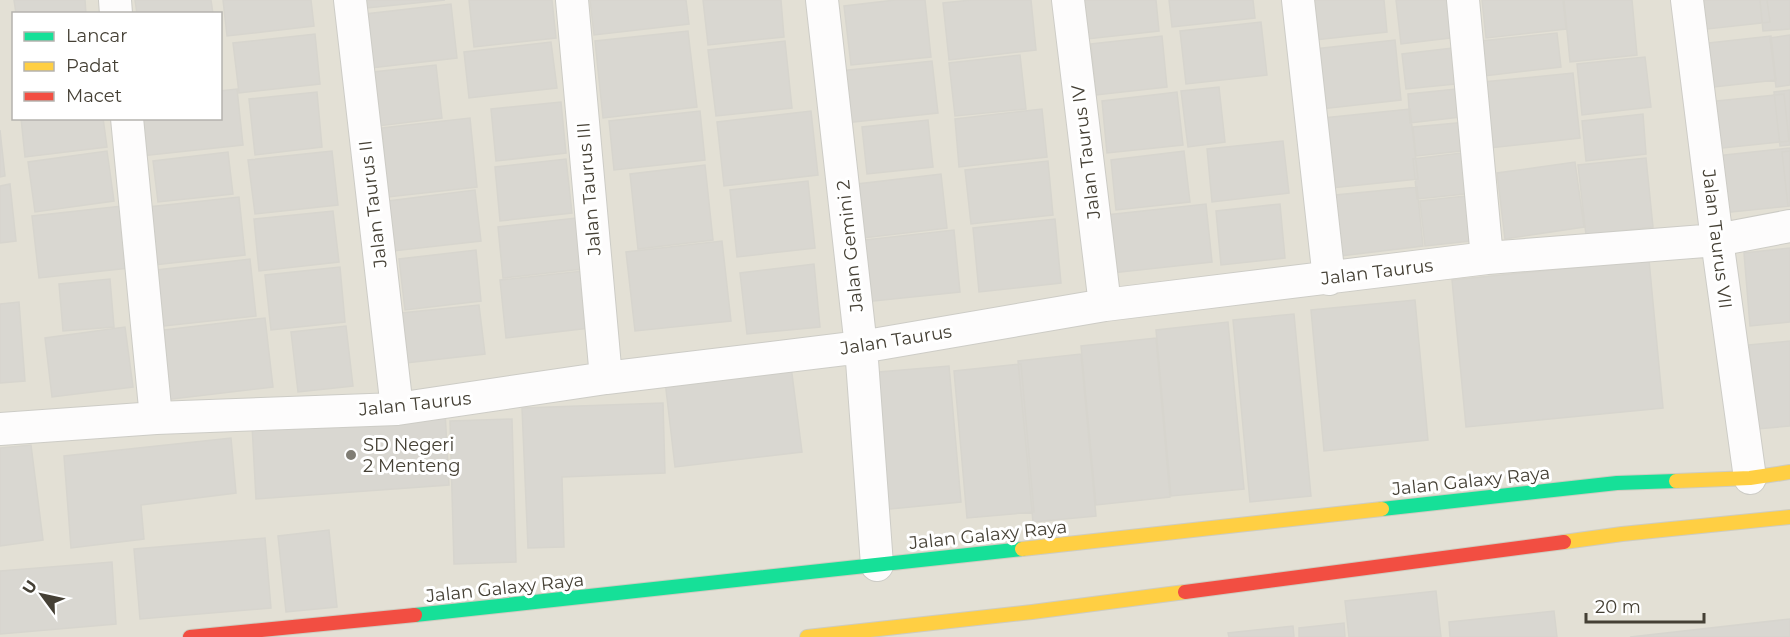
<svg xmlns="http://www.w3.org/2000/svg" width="1790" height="637" font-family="Montserrat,sans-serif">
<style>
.residential{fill:#e3e0d5;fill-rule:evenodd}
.building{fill:#d9d7d1;stroke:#d7d5ce;stroke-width:1.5}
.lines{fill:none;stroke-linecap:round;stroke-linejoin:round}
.street-casing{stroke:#cdccc6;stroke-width:34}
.fast-casing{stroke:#ceccc0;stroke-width:16}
.slow-casing{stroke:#ceccc0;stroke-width:16}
.jam-casing{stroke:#ceccc0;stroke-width:16}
.street{stroke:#fdfcfc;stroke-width:32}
.fast{stroke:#16e098;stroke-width:14}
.slow{stroke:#ffcf43;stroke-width:14}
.jam{stroke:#f24e42;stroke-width:14}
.poi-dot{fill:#807d74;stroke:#fff;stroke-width:2}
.labels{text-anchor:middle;stroke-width:6;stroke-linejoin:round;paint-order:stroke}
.street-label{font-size:18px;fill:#454035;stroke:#fff}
.poi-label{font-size:18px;fill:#454035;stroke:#fff;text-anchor:start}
</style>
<rect width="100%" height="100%" fill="#efeee8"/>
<path class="residential" d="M0 0H1790V637H0ZM14 14H220V118H14Z"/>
<path class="building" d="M14 0H85L86 14H16Z
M135 0H211L213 14H137Z
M223 0H311L314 26 227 36Z
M366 0H445L367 8Z
M469 0H552L556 38 474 47Z
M590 0H686L689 24 594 35Z
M703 0H781L784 37 708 45Z
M895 0H925L931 57 851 65 844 6Z
M971 0H1031L1036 50 949 60 943 3Z
M1083 0H1156L1159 31 1087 39Z
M1169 0H1253L1255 18 1172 27Z
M1311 0H1384L1387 32 1315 40Z
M1396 0H1454L1458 37 1401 44Z
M1482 0H1563L1566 29 1486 38Z
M1564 0H1632L1637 55 1570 62Z
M1695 0H1767L1770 22 1698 30Z
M1760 0H1790V29L1763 31Z
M451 4 457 58 371 68 365 14Z
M1261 22 1267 75 1186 84 1180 31Z
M688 31 697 107 603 118 595 41Z
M1557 33 1561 67 1484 76 1481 41Z
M315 34 320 84 239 93 233 43Z
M1790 35V85L1776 87 1770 38Z
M1162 36 1167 87 1096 95 1091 44Z
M1771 36 1776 80 1705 88 1700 44Z
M1395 40 1401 100 1321 109 1314 49Z
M785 41 792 108 716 116 708 50Z
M551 42 557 88 469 98 464 52Z
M1461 47 1465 83 1406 89 1402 54Z
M1020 55 1026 109 955 116 949 63Z
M1645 57 1651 107 1582 115 1577 64Z
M932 61 938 113 845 123 840 71Z
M436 65 442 118 378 126 373 72Z
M1573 73 1580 138 1489 148 1483 82Z
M1219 87 1225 142 1188 147 1181 91Z
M1466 88 1469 116 1410 123 1408 94Z
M237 89 243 145 141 156 137 118H220V91Z
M1790 90V145L1780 146 1774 92Z
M317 92 322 147 255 155 249 99Z
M1177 92 1183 145 1107 153 1102 101Z
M1784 94 1789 141 1713 149 1707 102Z
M561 102 566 153 496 161 491 109Z
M1042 109 1047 157 959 167 955 119Z
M1410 109 1418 179 1331 188 1323 118Z
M700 111 705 160 614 170 609 121Z
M811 111 818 175 724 186 717 122Z
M1643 114 1646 154 1586 161 1582 121Z
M21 118H103L107 147 25 157Z
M470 118 477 187 388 197 382 128Z
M928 120 933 167 867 174 862 127Z
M1467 122 1470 150 1416 156 1413 127Z
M0 130 5 176 0 177Z
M1283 141 1289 193 1212 202 1207 149Z
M1790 148V206L1722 213 1716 156Z
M107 151 114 201 35 212 28 162Z
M332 151 338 205 255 214 248 160Z
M1184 151 1190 202 1116 210 1111 160Z
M1790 151V206H1788L1782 152Z
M228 152 233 194 158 202 153 161Z
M1470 152 1474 193 1417 199 1413 159Z
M1646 158 1653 227 1586 235 1578 165Z
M566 159 572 213 500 221 495 167Z
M1048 161 1053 215 971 224 965 170Z
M1575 162 1584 227 1505 239 1497 173Z
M705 165 713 240 638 249 630 174Z
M941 174 947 228 863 238 857 184Z
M808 181 815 248 737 257 730 190Z
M10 184 16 241 0 243V186Z
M1417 187 1423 246 1332 257 1325 196Z
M475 190 481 241 393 251 388 201Z
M1475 195 1480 240 1425 246 1420 201Z
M239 197 245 255 154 265 148 207Z
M1206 204 1212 262 1112 273 1106 215Z
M1280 204 1285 258 1221 265 1216 211Z
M122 206 129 268 39 278 32 216Z
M333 211 339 262 259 271 254 219Z
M576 218 582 269 503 278 498 227Z
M1055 219 1061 283 979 292 973 228Z
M954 230 960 292 864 302 857 241Z
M722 241 731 321 635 331 626 252Z
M1790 248V322L1750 326 1744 253Z
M476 250 481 301 405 310 399 259Z
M250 259 256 316 155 327 148 271Z
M1649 260 1663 408 1466 427 1452 280Z
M814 264 820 327 747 334 740 273Z
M340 267 345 322 271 330 265 275Z
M592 270 598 327 506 338 500 280Z
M110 279 114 327 63 331 59 284Z
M1415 300 1428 440 1324 451 1311 310Z
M19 302 25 381 0 383V304Z
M479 305 485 354 406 363 401 313Z
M1294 314 1311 496 1250 502 1233 320Z
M265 318 273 387 164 400 156 331Z
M1228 322 1244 489 1171 496 1156 330Z
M346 326 353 386 298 392 291 332Z
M125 327 133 387 52 397 45 338Z
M1156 338 1170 497 1096 505 1081 346Z
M1790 341V426L1757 429 1749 345Z
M1081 354 1096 516 1033 522 1018 361Z
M1021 364 1034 512 967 518 954 371Z
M791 366 802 452 675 467 665 381Z
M949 366 961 502 880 510 867 373Z
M663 403 665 473 562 477 564 547 528 548 522 408Z
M445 411 449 485 256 499 252 425Z
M512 419 516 562 454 564 450 421Z
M231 438 236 493 141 505 144 539 71 548 64 456Z
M31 445 43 540 0 546V448Z
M329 530 337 607 286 612 278 536Z
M265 538 271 608 140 619 134 549Z
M112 562 116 624 0 634V571Z
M1436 591 1441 637H1349L1345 601Z
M1554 611 1557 637H1450L1449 622Z
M1790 619V637H1630Z
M1344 623 1345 637H1299V628Z
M1293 626 1294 637H1229L1228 633Z"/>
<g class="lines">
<defs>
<path id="street" d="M115 0 116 14
M350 0 397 409
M572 0 606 378
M822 0 861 347 877 565
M1068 0 1105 305
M1298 0 1329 279
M1463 0 1487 258
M1687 0 1717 240 1750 478
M127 118 156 418
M0 429 156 418 397 409 606 378 861 347 1105 305 1487 258 1717 240 1790 226"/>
<path id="fast" d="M1382 509 1617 483 1676 481
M415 615 1022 549"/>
<path id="slow" d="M1676 481 1750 478 1790 472
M1564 542 1622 534 1790 517
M1022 549 1382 509
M807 637 1032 612 1185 592"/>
<path id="jam" d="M1185 592 1564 542
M190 637 415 615"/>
</defs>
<use href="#street" class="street-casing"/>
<use href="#fast" class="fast-casing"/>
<use href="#slow" class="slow-casing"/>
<use href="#jam" class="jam-casing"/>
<use href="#street" class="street"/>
<use href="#fast" class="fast"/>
<use href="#slow" class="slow"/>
<use href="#jam" class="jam"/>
</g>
<circle class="poi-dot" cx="351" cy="455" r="6"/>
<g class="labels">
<g class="street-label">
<text transform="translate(1086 152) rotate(-97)" y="6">Jalan Taurus IV</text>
<text transform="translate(589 189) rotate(-95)" y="6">Jalan Taurus III</text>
<text transform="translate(373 204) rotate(-97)" y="6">Jalan Taurus II</text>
<text transform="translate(1717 239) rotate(83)" y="6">Jalan Taurus VII</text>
<text transform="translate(850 246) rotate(-96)" y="6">Jalan Gemini 2</text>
<text transform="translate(1377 272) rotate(-7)" y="6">Jalan Taurus</text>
<text transform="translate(896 340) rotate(-9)" y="6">Jalan Taurus</text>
<text transform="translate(415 404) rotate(-6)" y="6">Jalan Taurus</text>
<text transform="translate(1471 481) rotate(-6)" y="6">Jalan Galaxy Raya</text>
<text transform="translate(988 535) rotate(-6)" y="6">Jalan Galaxy Raya</text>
<text transform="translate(505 588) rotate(-6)" y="6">Jalan Galaxy Raya</text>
</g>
<g class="poi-label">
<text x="363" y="451">SD Negeri<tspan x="363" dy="21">2 Menteng</tspan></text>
</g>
</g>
<rect x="12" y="12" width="210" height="108" fill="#ffffff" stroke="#b5b3ae" stroke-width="1.5"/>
<rect x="24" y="32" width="30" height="9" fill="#16e098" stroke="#b5b3ae" stroke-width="1.5"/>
<text x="66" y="42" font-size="18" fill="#454035">Lancar</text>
<rect x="24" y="62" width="30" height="9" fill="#ffcf43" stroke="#b5b3ae" stroke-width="1.5"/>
<text x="66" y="72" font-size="18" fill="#454035">Padat</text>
<rect x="24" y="92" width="30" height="9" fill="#f24e42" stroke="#b5b3ae" stroke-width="1.5"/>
<text x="66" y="102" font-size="18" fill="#454035">Macet</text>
<g transform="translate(42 595) rotate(303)" stroke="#ffffff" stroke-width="4.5" paint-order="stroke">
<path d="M0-4.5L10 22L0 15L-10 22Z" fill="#454035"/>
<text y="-9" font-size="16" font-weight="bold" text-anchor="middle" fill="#454035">U</text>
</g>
<path d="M1586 613v9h118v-9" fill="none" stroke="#454035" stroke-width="3"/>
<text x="1595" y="613" font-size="18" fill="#454035" stroke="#ffffff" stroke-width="4.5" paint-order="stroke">20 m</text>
</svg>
